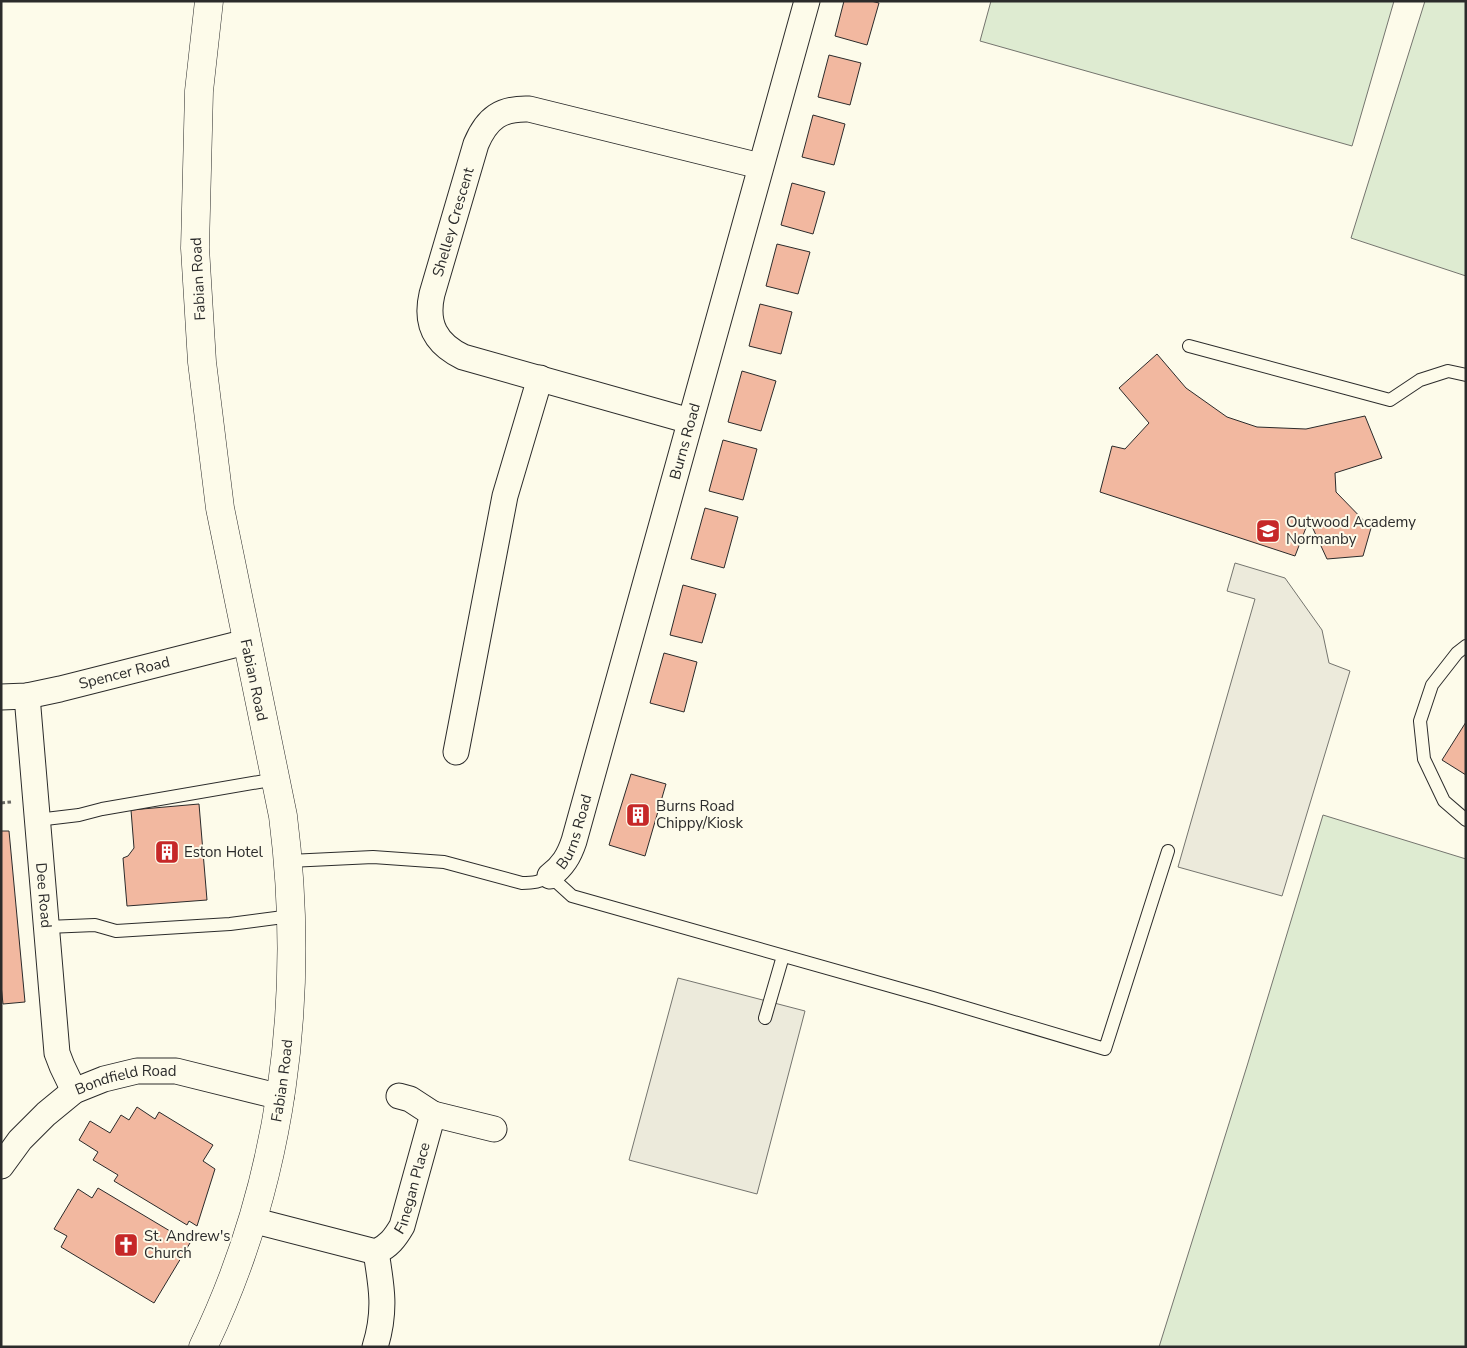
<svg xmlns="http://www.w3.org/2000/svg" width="1467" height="1348" font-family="'Nunito Sans',sans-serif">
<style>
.green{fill:#deebd1;stroke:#74746e}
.parking{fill:#eceadb;stroke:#74746e}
.building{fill:#f2b8a0;stroke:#2b2b2b}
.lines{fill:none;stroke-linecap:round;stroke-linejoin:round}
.service-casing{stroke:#2b2b2b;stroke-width:14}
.minor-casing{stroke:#2b2b2b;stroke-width:27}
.tertiary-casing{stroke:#2b2b2b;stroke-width:29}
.path{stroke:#6a6964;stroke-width:3;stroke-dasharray:4 2.5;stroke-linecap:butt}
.service{stroke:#fdfbea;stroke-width:12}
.minor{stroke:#fdfbea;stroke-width:25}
.tertiary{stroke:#fdfbea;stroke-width:28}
.labels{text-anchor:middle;stroke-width:4;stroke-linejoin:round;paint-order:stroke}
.street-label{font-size:15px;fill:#2b2b2b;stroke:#fdfbea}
.poi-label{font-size:15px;fill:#2b2b2b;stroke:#fdfbea;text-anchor:start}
</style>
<rect width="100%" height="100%" fill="#fdfbea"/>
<path class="green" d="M991 1H1394L1352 146 980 41Z
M1425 1H1466V276L1351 238Z
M1323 815 1466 859V1347H1159L1247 1066Z"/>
<path class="parking" d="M1235 563 1285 578 1322 630 1329 663 1350 671 1282 896 1178 867 1255 599 1227 591Z
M678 978 805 1011 757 1194 629 1160Z"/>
<path class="building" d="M844 1H871L879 3 867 45 835 36Z
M829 55 861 63 850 105 818 97Z
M813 115 845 124 834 165 802 157Z
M792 183 825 192 813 234 781 225Z
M777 244 810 252 798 294 766 286Z
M760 304 792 312 781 354 749 346Z
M1157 354 1186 388 1227 417 1257 427 1306 429 1365 416 1382 458 1335 473 1336 492 1371 528 1363 556 1327 559 1309 520 1295 556 1100 492 1112 446 1125 449 1149 423 1119 388Z
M742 371 776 381 761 431 728 422Z
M723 440 757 449 743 500 709 491Z
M705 508 738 517 724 568 691 559Z
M683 585 716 594 702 643 670 635Z
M664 653 697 662 684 712 650 703Z
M1466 722V775L1442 760Z
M631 774 666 784 645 856 609 845Z
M199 804 207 900 127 906 123 858 128 856 134 848 131 810Z
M1 831H9L25 1002 3 1004 1 985Z
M137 1107 155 1119 159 1112 213 1145 203 1161 215 1169 197 1226 189 1221 187 1225 114 1181 118 1175 93 1160 98 1152 79 1140 90 1121 110 1133 121 1115 129 1120Z
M98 1188 190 1243 154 1303 61 1247 67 1236 54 1229 78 1189 92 1198Z"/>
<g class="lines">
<defs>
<path id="service" d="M1189 346 1390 400 1420 380 1448 371 1466 375
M1466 646 1457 653 1432 685 1420 721 1424 759 1444 801 1466 820
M37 820 79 815 102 809 276 779
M289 861 373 857 444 862 522 883C533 883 541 882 550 876L572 896 933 998 1105 1049 1168 851
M47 927 95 925 116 931 230 924 291 916
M765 1018 783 956"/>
<g id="minor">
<path id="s1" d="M690 421 463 357C436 344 425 324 432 294L476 144C487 118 501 108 529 109L760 166"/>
<path id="s2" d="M27 696 57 1053 62 1066 74 1091"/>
<path id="s3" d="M1 697 27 696 60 689 246 642"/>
<path d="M456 752 505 496 540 378"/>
<path id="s4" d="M550 876C563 866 569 856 574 841L807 1"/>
<path d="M399 1096 410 1099 433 1114"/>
<path id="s5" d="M1 1166 20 1140 46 1114 74 1091 104 1079 137 1071H176L281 1097"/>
<path id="s6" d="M252 1220 376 1252C389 1246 395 1238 402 1226L433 1114 494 1129"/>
<path d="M375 1347C386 1312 382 1288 376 1252"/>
</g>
<g id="tertiary">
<path id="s7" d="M203 1347C283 1182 306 997 283 816L220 508 202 362 195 248 199 91 209 1"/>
</g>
</defs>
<use href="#service" class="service-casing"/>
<use href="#minor" class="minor-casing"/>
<use href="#tertiary" class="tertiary-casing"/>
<path class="path" d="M1 803 11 802"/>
<use href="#service" class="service"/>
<use href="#minor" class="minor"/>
<use href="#tertiary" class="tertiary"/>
</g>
<defs>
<symbol id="school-square" viewBox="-11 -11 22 22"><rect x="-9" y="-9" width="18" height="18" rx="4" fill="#c62828" stroke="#fdfbea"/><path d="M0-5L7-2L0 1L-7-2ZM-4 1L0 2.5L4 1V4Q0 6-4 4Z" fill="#fff"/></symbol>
<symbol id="building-square" viewBox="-11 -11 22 22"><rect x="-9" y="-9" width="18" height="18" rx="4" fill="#c62828" stroke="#fdfbea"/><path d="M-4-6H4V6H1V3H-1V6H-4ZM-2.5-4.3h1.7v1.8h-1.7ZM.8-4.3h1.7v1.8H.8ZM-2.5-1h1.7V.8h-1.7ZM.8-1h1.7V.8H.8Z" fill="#fff"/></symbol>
<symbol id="church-square" viewBox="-11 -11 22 22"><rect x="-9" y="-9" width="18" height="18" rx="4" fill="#c62828" stroke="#fdfbea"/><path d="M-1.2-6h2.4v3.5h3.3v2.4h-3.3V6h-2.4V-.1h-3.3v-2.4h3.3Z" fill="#fff"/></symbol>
</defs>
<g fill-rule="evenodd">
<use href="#school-square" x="1254" y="517" width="28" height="28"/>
<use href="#building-square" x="624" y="801" width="28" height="28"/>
<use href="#building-square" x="153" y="838" width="28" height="28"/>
<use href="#church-square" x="112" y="1231" width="28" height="28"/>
</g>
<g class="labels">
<g class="street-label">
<text dy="5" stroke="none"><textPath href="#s1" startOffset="388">Shelley Crescent</textPath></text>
<text transform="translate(198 279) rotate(-93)" y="5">Fabian Road</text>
<text dy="5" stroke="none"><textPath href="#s4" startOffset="458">Burns Road</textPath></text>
<text dy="5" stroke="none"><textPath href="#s3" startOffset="126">Spencer Road</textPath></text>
<text transform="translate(254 680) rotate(78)" y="5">Fabian Road</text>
<text dy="5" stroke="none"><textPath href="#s4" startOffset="52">Burns Road</textPath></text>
<text dy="5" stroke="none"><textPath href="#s2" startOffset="200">Dee Road</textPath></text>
<text dy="5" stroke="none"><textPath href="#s7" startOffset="279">Fabian Road</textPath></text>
<text dy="5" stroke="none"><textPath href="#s5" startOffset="159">Bondfield Road</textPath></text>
<text dy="5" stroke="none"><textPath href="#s6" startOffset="205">Finegan Place</textPath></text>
</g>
<g class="poi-label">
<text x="1286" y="527">Outwood Academy<tspan x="1286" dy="17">Normanby</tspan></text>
<text x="656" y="811">Burns Road<tspan x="656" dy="17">Chippy/Kiosk</tspan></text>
<text x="184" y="857">Eston Hotel</text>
<text x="144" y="1241">St. Andrew's<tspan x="144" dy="17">Church</tspan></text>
</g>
</g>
<rect width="1467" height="1348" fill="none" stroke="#2b2b2b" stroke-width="5"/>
</svg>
